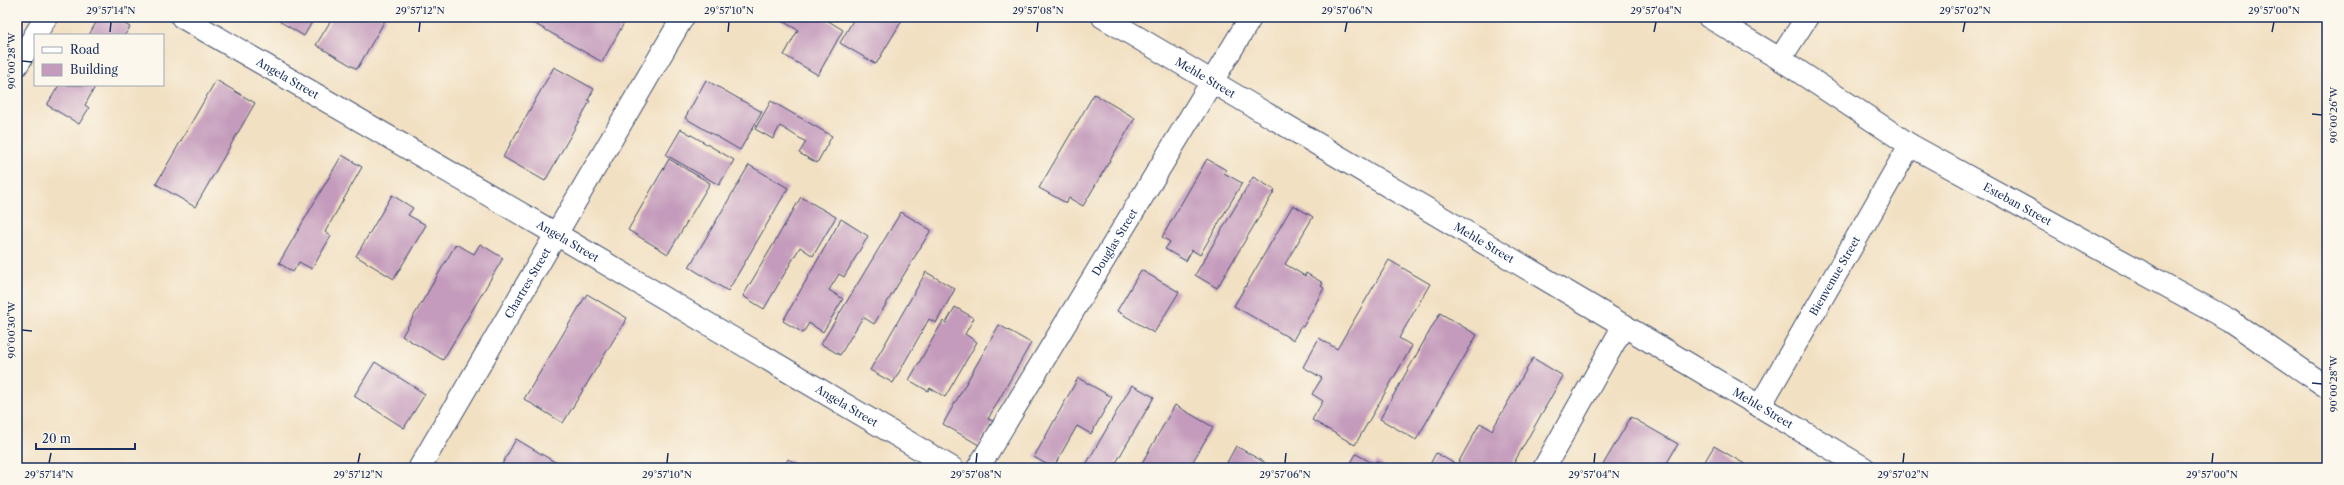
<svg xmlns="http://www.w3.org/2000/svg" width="2344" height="485" font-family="'Libre Caslon Text',serif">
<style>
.building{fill:#c49bbc}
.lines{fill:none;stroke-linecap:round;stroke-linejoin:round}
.minor-casing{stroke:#3b4a6d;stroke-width:24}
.minor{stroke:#fff;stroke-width:22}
.ticks{fill:none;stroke:#1b2f5e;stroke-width:1.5}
.labels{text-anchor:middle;stroke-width:3;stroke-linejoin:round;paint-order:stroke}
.street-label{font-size:11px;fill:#1b2f5e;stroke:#fbf7ec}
.neatline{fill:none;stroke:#1b2f5e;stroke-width:1.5}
.ticks-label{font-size:10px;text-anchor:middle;fill:#1b2f5e}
</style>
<rect width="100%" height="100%" fill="#fbf7ec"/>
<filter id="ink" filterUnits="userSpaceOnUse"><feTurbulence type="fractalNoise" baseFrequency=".025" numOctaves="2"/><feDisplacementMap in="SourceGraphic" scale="8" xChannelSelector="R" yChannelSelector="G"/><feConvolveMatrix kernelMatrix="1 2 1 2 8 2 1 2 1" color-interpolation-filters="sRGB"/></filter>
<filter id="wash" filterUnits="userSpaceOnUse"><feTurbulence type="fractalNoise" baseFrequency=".012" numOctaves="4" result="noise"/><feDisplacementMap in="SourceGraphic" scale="16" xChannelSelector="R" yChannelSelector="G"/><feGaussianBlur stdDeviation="0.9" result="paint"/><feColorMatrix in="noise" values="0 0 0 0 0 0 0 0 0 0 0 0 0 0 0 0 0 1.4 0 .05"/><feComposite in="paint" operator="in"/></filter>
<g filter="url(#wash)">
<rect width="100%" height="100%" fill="#f2e0c2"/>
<g id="blocks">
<path class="building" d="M99 17H112L130 27 125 35H89Z
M281 17H315L304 36 279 21Z
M333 17H387L357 69 316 45Z
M523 17H614L624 23 602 62Z
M775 17H822L843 30 818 75 784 55 798 30Z
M855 17H904L876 64 840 43Z
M554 67 594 89 588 100 590 101 545 181 503 157Z
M216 80 255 103 195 207 156 184Z
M706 80 762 112 740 150 685 118Z
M59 85H96L85 105 89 108 79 124 47 105Z
M1094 94 1135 118 1083 206 1069 198 1066 203 1039 188Z
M771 101 832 136 817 163 799 153 806 142 780 126 773 139 755 129Z
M681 129 734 160 719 185 666 155Z
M342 155 362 167 325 232 331 236 312 269 299 262 293 272 279 263Z
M669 159 710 183 668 254 628 230Z
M1207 159 1226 170 1224 173 1242 183 1200 255 1192 250 1186 261 1165 249 1170 242 1162 237Z
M749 165 788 188 728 291 689 267Z
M1253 177 1275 190 1217 288 1195 275Z
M392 195 413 208 408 215 426 225 394 279 356 256Z
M801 197 836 217 813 256 800 247 764 309 743 296Z
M1293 205 1313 217 1285 264 1305 276 1306 273 1323 283 1321 286 1324 288 1303 327 1301 326 1293 340 1234 306Z
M901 212 931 230 874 324 863 317 840 355 821 344Z
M841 219 868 236 844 277 839 274 829 290 843 299 823 332 809 323 803 333 783 321Z
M456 244 474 254 480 244 503 258 443 360 402 336Z
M1389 260 1430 284 1399 338 1412 346 1355 445 1312 420 1323 401 1312 394 1322 378 1303 367 1319 338 1337 349Z
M1141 270 1179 292 1154 333 1117 311Z
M926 272 955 289 936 323 929 319 893 383 870 370Z
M587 294 627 318 563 423 524 399Z
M955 307 974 318 965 334 977 342 945 397 930 388 928 391 909 380 943 321 946 323Z
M1440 313 1477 335 1416 440 1380 419Z
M999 325 1031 343 988 419 993 421 979 445 943 424Z
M1533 358 1563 376 1511 468H1428L1436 453 1457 465 1480 423 1492 430Z
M375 362 425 394 404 428 354 396Z
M1078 378 1112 397 1091 434 1077 426 1053 468 1034 457Z
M1132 385 1154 397 1113 468H1084Z
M1175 405 1213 427 1189 468H1139Z
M1631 417 1678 444 1664 468H1601Z
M516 439 565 468H500Z
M1236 446 1274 468H1224Z
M1714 446 1748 466 1747 468H1701Z
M1356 454 1374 464 1376 461 1387 468H1348Z
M788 459 804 468H783Z"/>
</g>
</g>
<g filter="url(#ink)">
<use href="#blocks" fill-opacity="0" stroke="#3b4a6d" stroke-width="1"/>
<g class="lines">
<defs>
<g id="minor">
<path id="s1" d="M182 17 556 234 952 468"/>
<path id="s2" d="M1103 17 1864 468"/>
<path id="s3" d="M1709 17 1780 59 1910 145 2229 320 2327 387"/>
<path d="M1780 59 1807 17"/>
<path d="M17 65 46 17"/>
<path id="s4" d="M1760 406 1910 145"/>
<path id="s5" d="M420 467 683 17"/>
<path id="s6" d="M978 468 1251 17"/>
<path d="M1544 468 1624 325"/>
</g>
</defs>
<use href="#minor" class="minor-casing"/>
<use href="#minor" class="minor"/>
</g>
</g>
<path class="ticks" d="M110 32 111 22M419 32 420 22M728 32 729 22M1037 32 1038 22M1345 32 1347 22M1654 32 1656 22M1963 32 1965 22M2272 32 2274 22M22 61 32 62M2312 114 2322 115M22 330 32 331M2312 383 2322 384M49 463 51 453M358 463 360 453M667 463 668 453M976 463 977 453M1285 463 1286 453M1594 463 1595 453M1903 463 1904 453M2212 463 2213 453"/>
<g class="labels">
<g class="street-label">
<text dy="4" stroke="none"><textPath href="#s2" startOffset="119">Mehle Street</textPath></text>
<text dy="4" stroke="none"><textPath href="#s1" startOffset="122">Angela Street</textPath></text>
<text dy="4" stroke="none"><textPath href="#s3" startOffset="361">Esteban Street</textPath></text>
<text dy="4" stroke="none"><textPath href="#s1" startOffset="446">Angela Street</textPath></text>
<text dy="4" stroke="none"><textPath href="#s6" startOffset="264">Douglas Street</textPath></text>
<text dy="4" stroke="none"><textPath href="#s2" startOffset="443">Mehle Street</textPath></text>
<text dy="4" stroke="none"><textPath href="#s4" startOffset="150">Bienvenue Street</textPath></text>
<text dy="4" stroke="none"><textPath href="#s5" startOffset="213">Chartres Street</textPath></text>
<text dy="4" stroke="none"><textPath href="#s1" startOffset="770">Angela Street</textPath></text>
<text dy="4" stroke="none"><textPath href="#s2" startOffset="767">Mehle Street</textPath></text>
</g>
</g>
<rect width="2344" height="485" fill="none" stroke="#fbf7ec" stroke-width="44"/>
<rect x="34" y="34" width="130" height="52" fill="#fbf7ec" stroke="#a1a7b3"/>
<rect x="42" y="47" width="20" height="6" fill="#ffffff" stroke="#a1a7b3"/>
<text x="70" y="54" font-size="12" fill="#1b2f5e">Road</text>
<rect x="42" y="64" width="20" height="12" fill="#c49bbc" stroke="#a1a7b3"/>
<text x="70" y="74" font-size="12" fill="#1b2f5e">Building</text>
<path d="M36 443v6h99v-6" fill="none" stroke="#1b2f5e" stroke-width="2"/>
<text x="42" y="443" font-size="12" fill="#1b2f5e" stroke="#fbf7ec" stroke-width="3" paint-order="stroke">20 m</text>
<rect x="22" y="22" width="2300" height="441" class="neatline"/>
<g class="ticks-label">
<text x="111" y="14">29°57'14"N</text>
<text x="420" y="14">29°57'12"N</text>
<text x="729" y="14">29°57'10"N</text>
<text x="1038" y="14">29°57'08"N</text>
<text x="1347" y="14">29°57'06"N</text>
<text x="1656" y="14">29°57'04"N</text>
<text x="1965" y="14">29°57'02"N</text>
<text x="2274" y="14">29°57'00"N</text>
<text transform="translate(11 61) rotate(-90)" y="4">90°00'28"W</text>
<text transform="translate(2333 115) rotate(-90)" y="4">90°00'26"W</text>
<text transform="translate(11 330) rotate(-90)" y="4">90°00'30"W</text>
<text transform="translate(2333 384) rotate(-90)" y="4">90°00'28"W</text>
<text x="49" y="478">29°57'14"N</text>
<text x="358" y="478">29°57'12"N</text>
<text x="667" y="478">29°57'10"N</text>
<text x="976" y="478">29°57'08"N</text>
<text x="1285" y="478">29°57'06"N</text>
<text x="1594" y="478">29°57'04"N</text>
<text x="1903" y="478">29°57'02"N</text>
<text x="2212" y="478">29°57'00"N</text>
</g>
</svg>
